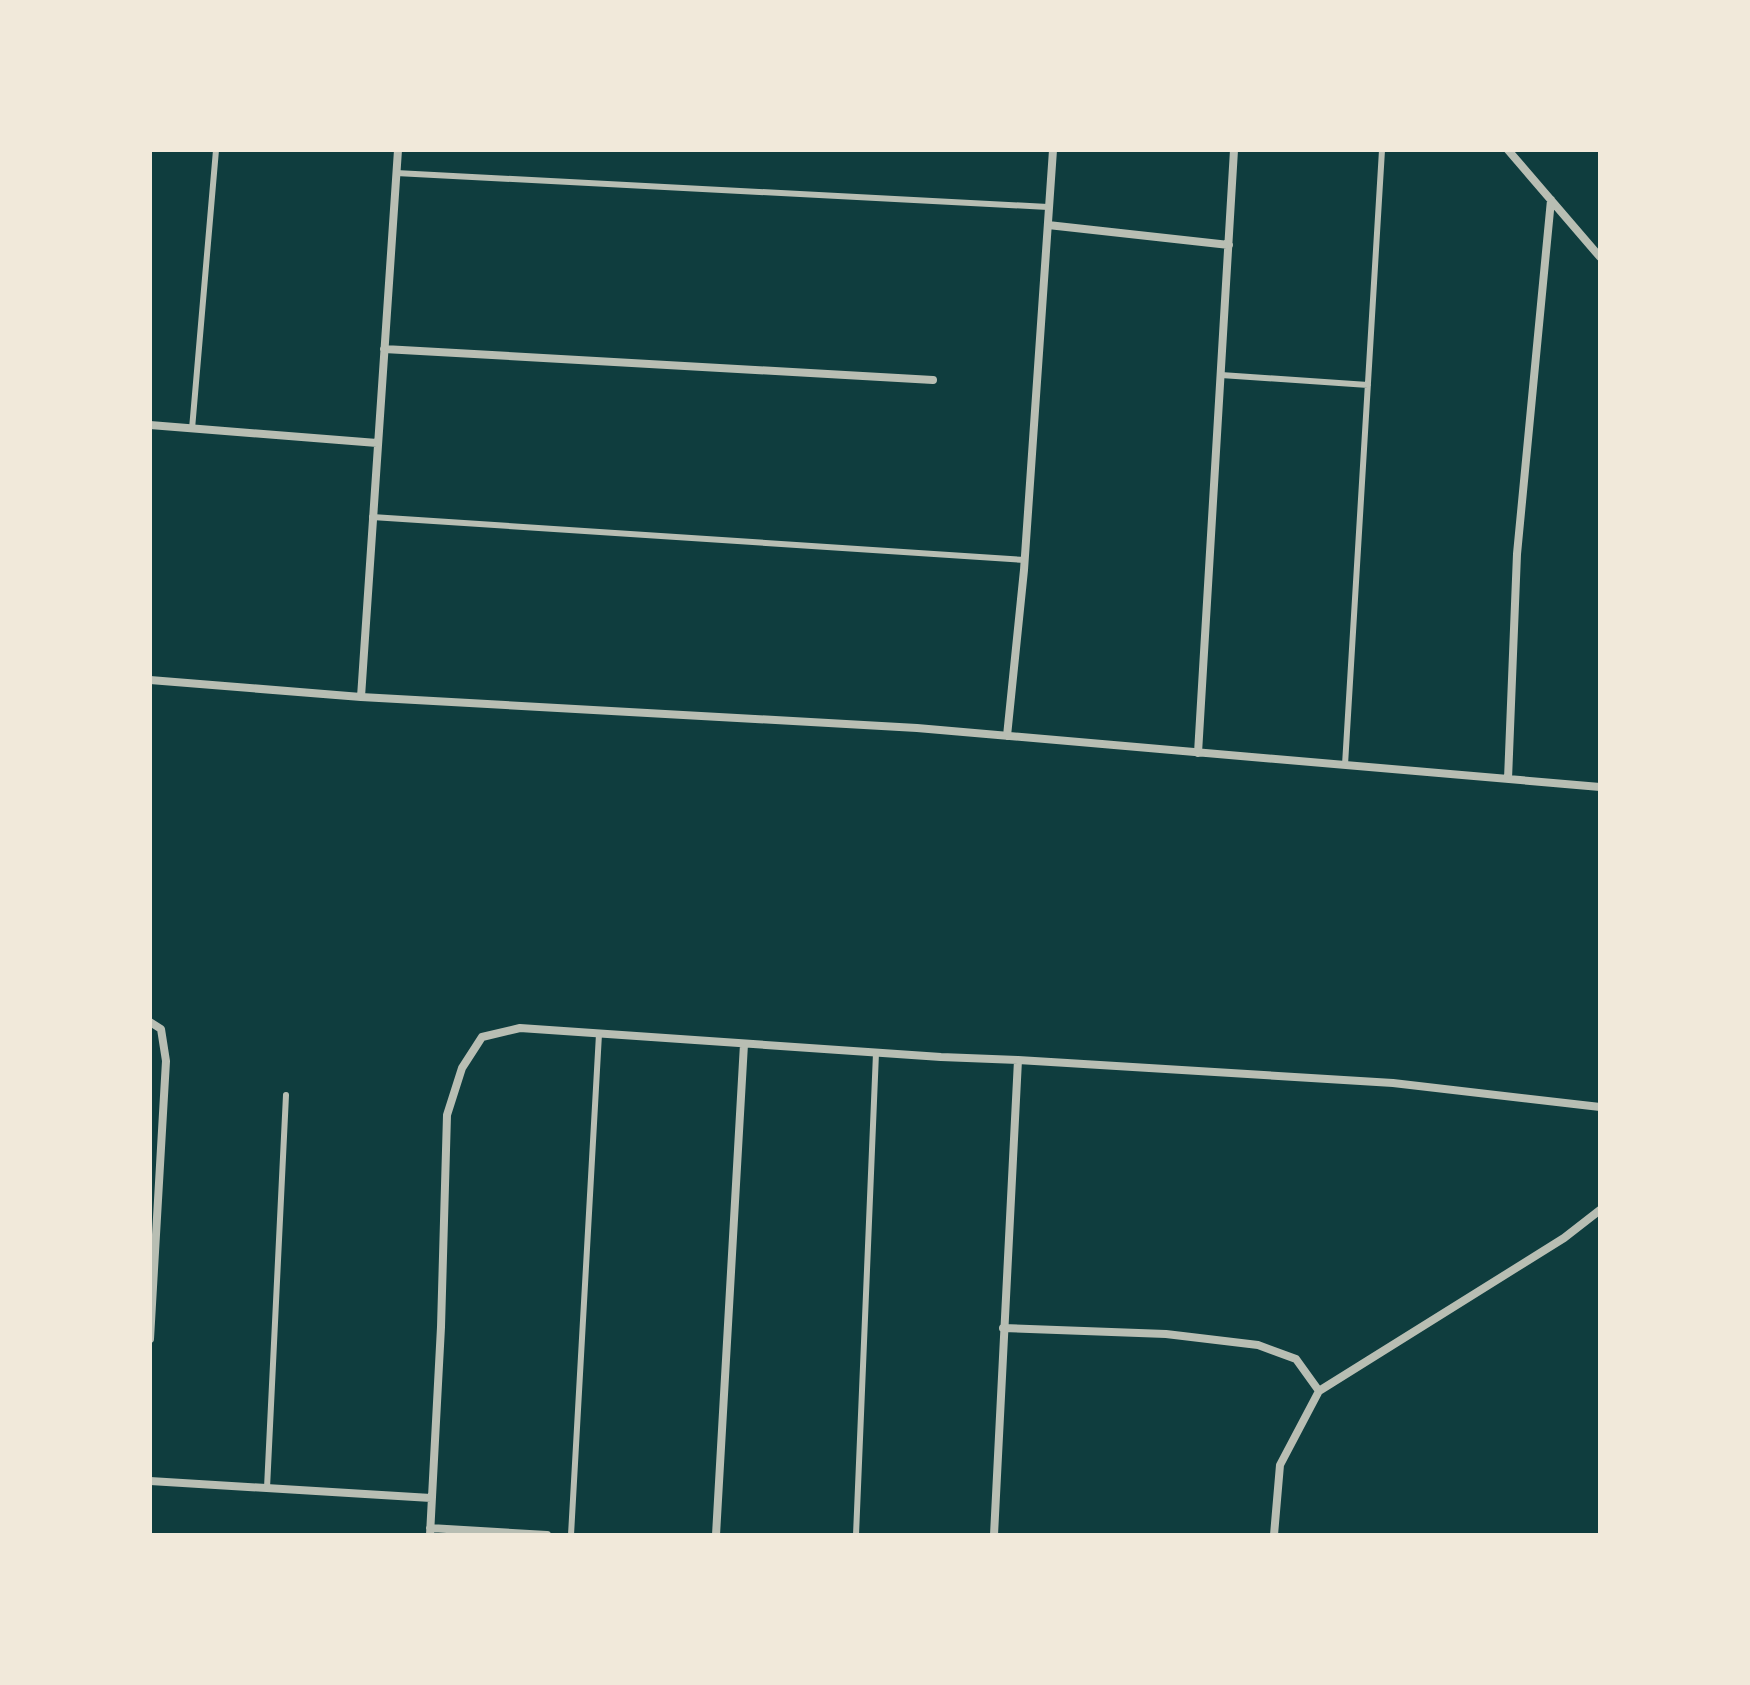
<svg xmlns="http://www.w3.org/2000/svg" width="1750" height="1685" font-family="Manrope,sans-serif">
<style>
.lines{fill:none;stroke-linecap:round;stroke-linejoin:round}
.service{stroke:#b8beb3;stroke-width:6}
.minor{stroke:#b8beb3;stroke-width:8}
</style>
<rect width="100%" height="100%" fill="#0f3d3e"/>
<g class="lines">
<path class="service" d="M396 173 1048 207
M1221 375 1368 385
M192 429 216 150
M372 517 1025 560
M1345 765 1382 150
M267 1488 286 1095
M571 1535 599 1034
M856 1535 876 1053"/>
<path class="minor" d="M1508 150 1600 257
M1048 225 1229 245
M384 349 933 380
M150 425 377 443
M150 680 361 697 917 728 1600 787
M361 697 398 150
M1007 736 1024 570 1053 150
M1198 753 1234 150
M1508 779 1517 554 1551 200
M150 1022 161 1029 166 1061 150 1339
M1003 1328 1166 1334 1258 1345 1296 1359 1319 1391
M150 1481 431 1498
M430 1528 547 1535
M430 1535 441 1327 447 1115 462 1068 482 1037 520 1028 941 1057 1018 1060 1393 1083 1600 1107
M716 1535 744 1044
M994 1535 1018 1060
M1274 1535 1280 1465 1319 1391 1564 1238 1600 1210"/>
</g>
<rect width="1750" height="1685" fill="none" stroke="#f1e9da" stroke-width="304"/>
</svg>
